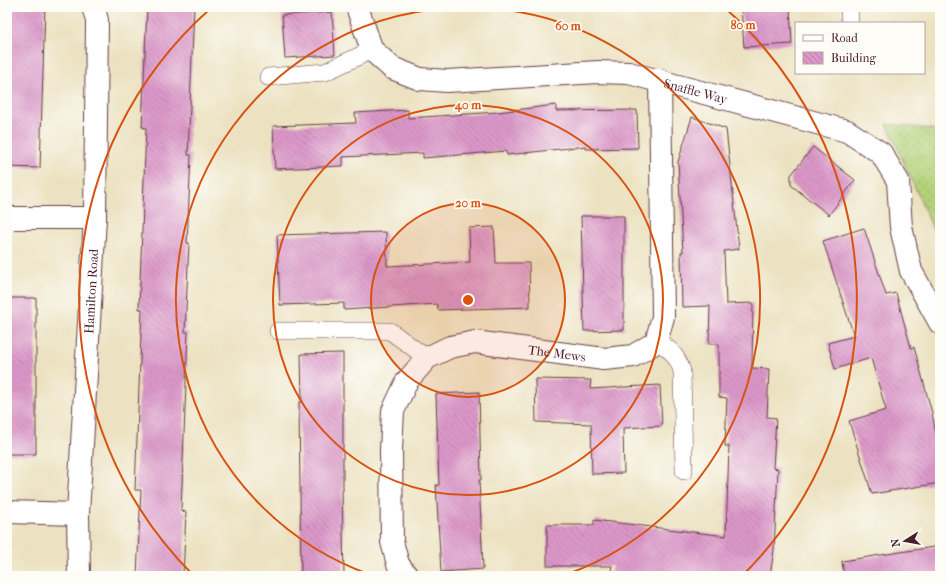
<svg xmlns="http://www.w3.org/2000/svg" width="947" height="583" font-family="'IM FELL French Canon',serif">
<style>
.grass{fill:url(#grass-dots);stroke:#7e7852}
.building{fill:url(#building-back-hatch)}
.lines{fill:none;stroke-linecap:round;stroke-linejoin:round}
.lane-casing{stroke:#623c42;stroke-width:18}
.street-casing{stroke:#623c42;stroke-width:24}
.lane{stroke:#fff;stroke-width:17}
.street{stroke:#fff;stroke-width:22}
.ring{fill:none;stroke:#d8530f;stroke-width:2}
.labels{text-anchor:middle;stroke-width:3.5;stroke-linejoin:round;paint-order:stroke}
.street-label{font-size:13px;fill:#4a1f2b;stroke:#fdfcf7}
.centre{fill:#d8530f;stroke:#fdfcf7;stroke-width:2}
.ring-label{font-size:12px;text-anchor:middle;font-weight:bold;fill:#d8530f;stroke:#fdfcf7;stroke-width:3.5;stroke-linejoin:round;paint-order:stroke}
</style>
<defs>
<pattern id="grass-dots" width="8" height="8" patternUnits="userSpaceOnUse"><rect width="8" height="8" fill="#b3d279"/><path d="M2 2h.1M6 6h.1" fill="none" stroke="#9bb469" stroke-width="1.8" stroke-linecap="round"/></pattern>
<pattern id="building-back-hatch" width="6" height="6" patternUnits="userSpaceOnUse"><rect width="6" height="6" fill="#dc97c9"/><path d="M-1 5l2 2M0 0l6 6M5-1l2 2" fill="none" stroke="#b47ba3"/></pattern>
</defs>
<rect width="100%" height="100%" fill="#fdfcf7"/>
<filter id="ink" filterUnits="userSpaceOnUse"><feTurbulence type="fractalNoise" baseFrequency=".025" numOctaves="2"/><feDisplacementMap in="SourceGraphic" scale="8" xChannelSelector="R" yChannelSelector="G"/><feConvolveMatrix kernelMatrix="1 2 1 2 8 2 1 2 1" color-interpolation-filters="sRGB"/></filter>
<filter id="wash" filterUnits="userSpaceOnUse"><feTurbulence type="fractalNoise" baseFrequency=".012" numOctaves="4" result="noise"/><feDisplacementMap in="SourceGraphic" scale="16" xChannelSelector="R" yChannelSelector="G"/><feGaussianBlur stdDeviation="0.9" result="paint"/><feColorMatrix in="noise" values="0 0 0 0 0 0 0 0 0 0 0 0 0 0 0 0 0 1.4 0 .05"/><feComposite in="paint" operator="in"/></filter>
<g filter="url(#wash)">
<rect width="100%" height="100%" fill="#ece2c1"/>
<path class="grass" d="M887 124 940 130V245Z"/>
<g id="blocks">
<path class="building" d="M7 7H45L40 168 7 167Z
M147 7H194L188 155H191L187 243H189L185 332H188L181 511 186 512 183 576H137L141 490H135L142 309H139L146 128 142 127Z
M741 7H790L792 44 744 47Z
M332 12 335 55 285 58 282 15Z
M556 105V111L637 110 638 148 586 149V146L507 155 506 151 423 158V153L343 157V166L275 169 273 126 356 123 355 113 408 110V118L498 112Z
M692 117 726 129 739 249 724 251 726 304 753 303 752 368 769 369 767 417 776 418 773 468 778 469 774 550 770 576H610L612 566H547V525H594V520L726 536 729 446H725L727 398 719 397V344H709L710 306 682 307 681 252H683L678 162Z
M813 147 855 180 829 215 791 185V175Z
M581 216H624V330L584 331Z
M494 227 496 263H529L530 307 438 310 437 304 344 310V303L280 305 277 235 386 232 387 266 470 262 469 228Z
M864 228 886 295 896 293 911 348 914 347 932 413 940 455V483L872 494 849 421 886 410 871 358 835 369 828 343 854 336 823 241Z
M7 298H36V454H7Z
M343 353V491H342L344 576H301L299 402H302L301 354Z
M535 379 591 380 590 389 660 385 662 426 623 428 624 473 592 474 591 424 536 422Z
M479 392 481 480H479L483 569 441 572 436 485H439L436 394Z
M940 546V576H844L842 561Z"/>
</g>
</g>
<g filter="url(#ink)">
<use href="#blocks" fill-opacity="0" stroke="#623c42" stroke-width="1"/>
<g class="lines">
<defs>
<path id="lane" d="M849 7 850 23
M268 77 325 72 372 50
M278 331H390L427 358
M656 342C670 347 678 358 682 371L684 471"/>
<g id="street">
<path id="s1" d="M357 7 372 50 392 68 420 79 447 81 598 72 629 73 847 131 881 153 898 181 901 227 911 271 940 323"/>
<path d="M7 218H95"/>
<path d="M7 512 78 514"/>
<path id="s2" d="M79 576 78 514 95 218 97 20 93 7"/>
<path id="s3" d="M407 576 398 564 392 542 391 450 393 411 407 381 427 358 450 347 475 342 604 359 633 356 656 342 663 317 660 80"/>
</g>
</defs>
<use href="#lane" class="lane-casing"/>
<use href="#street" class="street-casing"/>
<use href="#lane" class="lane"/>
<use href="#street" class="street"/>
</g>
</g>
<circle cx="468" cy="300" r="97" fill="#d8530f" fill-opacity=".12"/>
<g class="ring">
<circle cx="468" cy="300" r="97"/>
<circle cx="468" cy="300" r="195"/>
<path d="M371 575A292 292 0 1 1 565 575"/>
<path d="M193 575A389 389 0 0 1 210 9M726 9A389 389 0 0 1 743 575"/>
</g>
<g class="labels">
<g class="street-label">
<text dy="5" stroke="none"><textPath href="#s1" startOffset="381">Snaffle Way</textPath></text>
<text dy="5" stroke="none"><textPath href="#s2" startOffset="285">Hamilton Road</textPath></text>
<text dy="5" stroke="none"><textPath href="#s3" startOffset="366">The Mews</textPath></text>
</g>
</g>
<circle cx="468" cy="300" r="6" class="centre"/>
<g class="ring-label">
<text x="743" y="29">80 m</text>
<text x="568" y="30">60 m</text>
<text x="468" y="109">40 m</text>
<text x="468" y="207">20 m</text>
</g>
<rect width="947" height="583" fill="none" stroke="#fdfcf7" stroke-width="24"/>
<rect x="795" y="22" width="130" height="52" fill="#fdfcf7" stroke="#b5a4a5"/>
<rect x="803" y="35" width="20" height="6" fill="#ffffff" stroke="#b5a4a5"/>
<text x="831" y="42" font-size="12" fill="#4a1f2b">Road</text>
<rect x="803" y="52" width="20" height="12" fill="url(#building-back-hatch)" stroke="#b5a4a5"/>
<text x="831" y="62" font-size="12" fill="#4a1f2b">Building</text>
<g transform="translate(905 541) rotate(259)" stroke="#fdfcf7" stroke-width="3" paint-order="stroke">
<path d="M0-3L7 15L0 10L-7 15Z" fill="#4a1f2b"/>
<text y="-6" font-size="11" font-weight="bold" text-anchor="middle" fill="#4a1f2b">N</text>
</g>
</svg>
